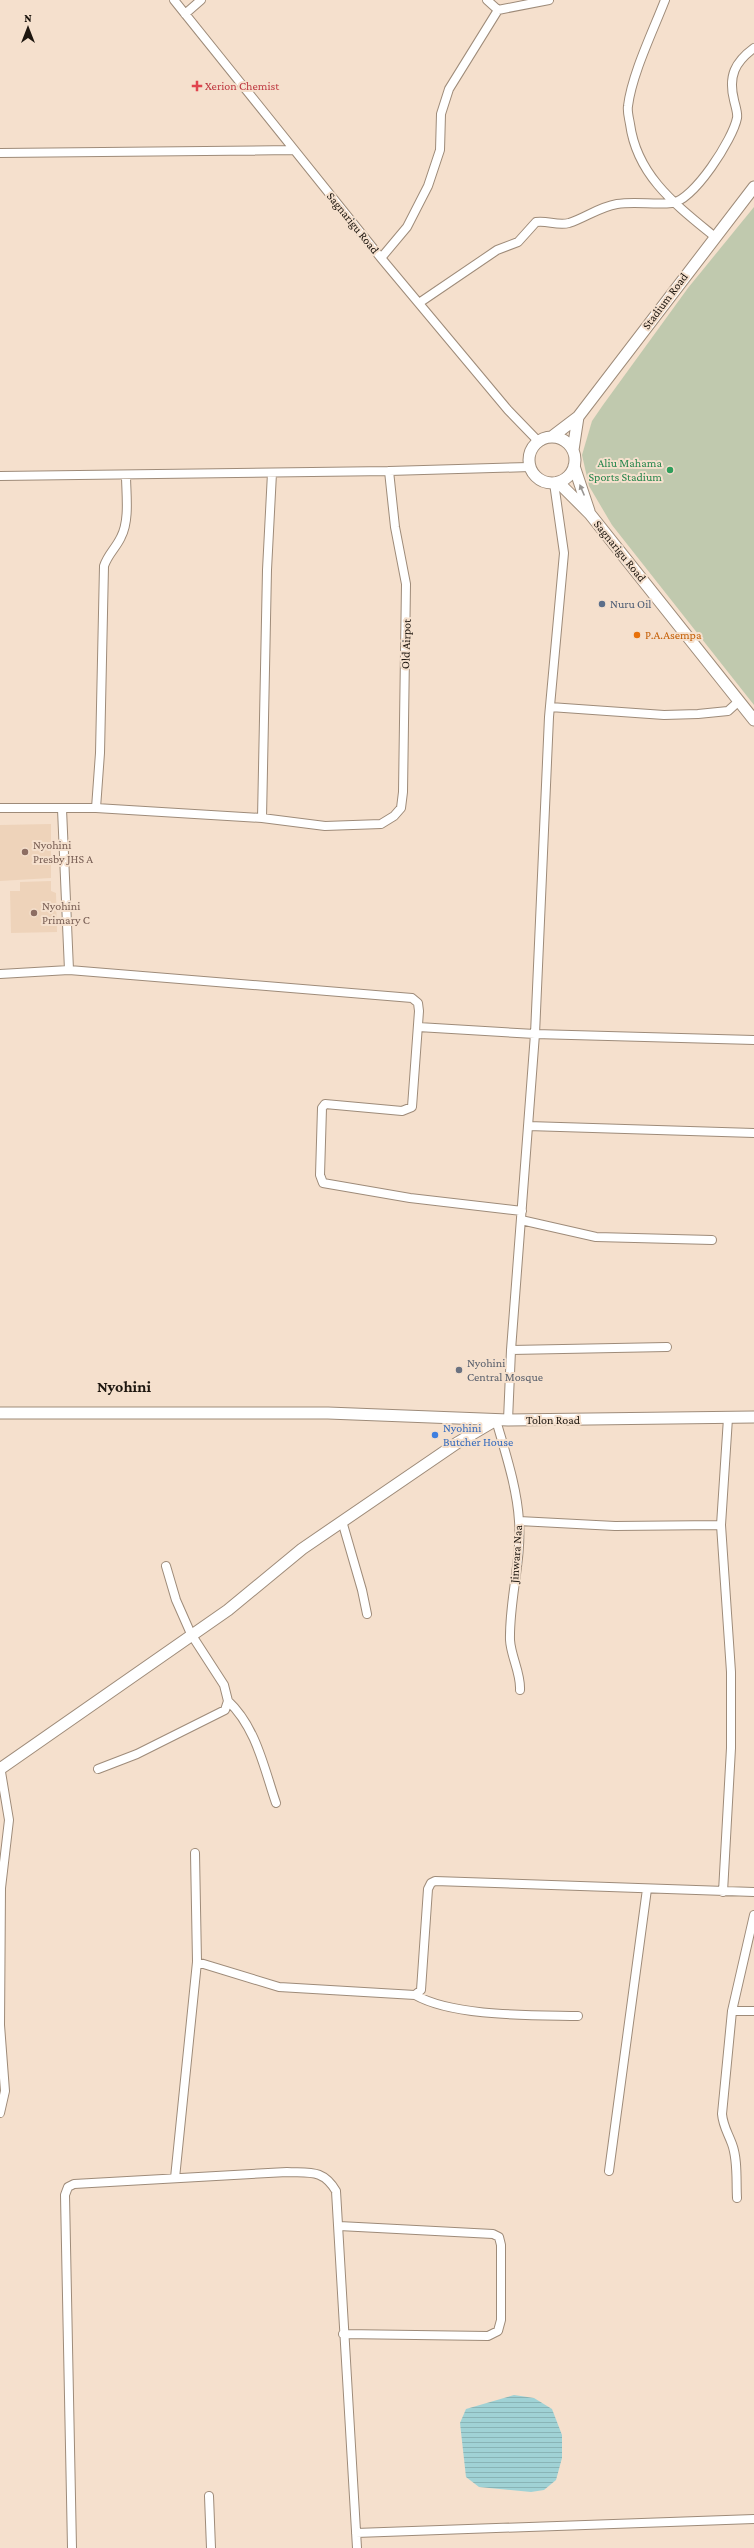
<svg xmlns="http://www.w3.org/2000/svg" width="754" height="2548" font-family="'Crimson Pro',serif">
<style>
.built{fill:#eed3ba}
.green{fill:#c0c9ae}
.water{fill:url(#water-rules)}
.lines{fill:none;stroke-linecap:round;stroke-linejoin:round}
.street-casing{stroke:#9e8b79;stroke-width:10}
.secondary-casing{stroke:#9e8b79;stroke-width:13}
.street{stroke:#fff;stroke-width:8}
.secondary{stroke:#fff;stroke-width:11}
.oneway{fill:#999693}
.health-dot{fill:#e0444e;stroke:#f5e0cd;stroke-width:1.5}
.leisure-dot{fill:#2e9e5b;stroke:#f5e0cd;stroke-width:1.5}
.service-dot{fill:#5c6f8a;stroke:#f5e0cd;stroke-width:1.5}
.food-dot{fill:#e8710a;stroke:#f5e0cd;stroke-width:1.5}
.education-dot{fill:#8d6e63;stroke:#f5e0cd;stroke-width:1.5}
.worship-dot{fill:#6b7280;stroke:#f5e0cd;stroke-width:1.5}
.shop-dot{fill:#3f7fe0;stroke:#f5e0cd;stroke-width:1.5}
.labels{text-anchor:middle;stroke-width:4;stroke-linejoin:round;paint-order:stroke}
.health-label{font-size:12px;fill:#be3a42;stroke:#f5e0cd;text-anchor:start}
.street-label{font-size:12px;fill:#1d160f;stroke:#f5e0cd}
.leisure-label{font-size:12px;fill:#27864d;stroke:#f5e0cd;text-anchor:end}
.service-label{font-size:12px;fill:#4e5e75;stroke:#f5e0cd;text-anchor:start}
.food-label{font-size:12px;fill:#c56008;stroke:#f5e0cd;text-anchor:start}
.education-label{font-size:12px;fill:#785e54;stroke:#f5e0cd;text-anchor:start}
.worship-label{font-size:12px;fill:#5b616d;stroke:#f5e0cd;text-anchor:start}
.shop-label{font-size:12px;fill:#366cbe;stroke:#f5e0cd;text-anchor:start}
.district-label{font-size:16px;font-weight:bold;fill:#1d160f;stroke:#f5e0cd}
</style>
<defs>
<pattern id="water-rules" width="6" height="5" patternUnits="userSpaceOnUse"><rect width="6" height="5" fill="#a0d2d5"/><path d="M0 2.5h6" fill="none" stroke="#89b4b6"/></pattern>
</defs>
<rect width="100%" height="100%" fill="#f5e0cd"/>
<path class="built" d="M51 824V878L0 881V825Z
M51 881V891L56 893 57 932 11 933 10 891H20V882Z"/>
<path class="green" d="M754 207V705L612 525 589 486 582 455 592 421 603 405 688 288Z"/>
<path class="water" d="M514 2395 534 2398 552 2409 562 2435V2458L556 2480 544 2490 531 2492 479 2487 466 2477 460 2423 466 2409Z"/>
<g class="lines">
<defs>
<path id="street" d="M174 0 381 258 508 410 538 441
M487 0 498 10
M665 0C653 31 632 74 628 106 627 111 629 118 630 124 637 176 676 205 715 237
M185 14 201 0
M0 153 294 150
M381 258 407 227 428 186 440 150 441 114 449 89 498 10 549 0
M419 303 497 250 518 242 536 222C547 220 557 226 569 223 585 218 599 207 617 204 635 201 654 205 672 203 694 200 733 139 737 118 738 113 735 105 734 100 728 76 735 62 754 48
M0 476 389 471 530 467
M550 707 664 715 698 714 728 711 739 701
M0 808H96L262 818 325 826 381 824 394 816 401 808 403 792 406 584 395 527 389 471
M96 808 100 753 104 566C108 554 116 548 121 537 130 520 126 493 126 475
M62 809 69 970
M262 818 267 570 272 473
M0 974 69 970 412 998 418 1003 419 1011 412 1107 402 1111 325 1104 322 1108 320 1175 323 1183 410 1198 522 1211
M418 1027 535 1034 754 1040
M528 1126 754 1133
M521 1220 596 1237 712 1240
M511 1350 667 1347
M496 1420C505 1452 517 1487 519 1521 522 1560 509 1600 510 1640 511 1657 521 1673 520 1690
M508 1420 511 1350 535 1034 549 717 564 553 554 483
M342 1521 362 1590 367 1614
M519 1521 615 1526 721 1525
M228 1701C256 1727 264 1768 276 1803
M0 1766 9 1820 1 1888 0 2025 5 2091 0 2113
M98 1769 137 1754 225 1710 228 1701 224 1685 191 1634 176 1600 166 1566
M723 1892 731 1748V1672L721 1525 728 1418
M197 1962 279 1987 415 1995 421 1990 428 1889 431 1883 435 1881 754 1892
M415 1995C454 2017 532 2015 578 2016
M732 2011H754
M609 2171 647 1889
M175 2178 197 1962 195 1853
M737 2198C736 2181 738 2160 732 2144 728 2133 723 2126 722 2114L732 2011 754 1915
M339 2226 493 2234 499 2237 501 2245V2320L498 2331 488 2336 343 2334
M209 2496 211 2548
M356 2533 754 2519
M72 2548 65 2195 68 2187 74 2184 287 2172C310 2173 323 2169 336 2191L357 2548"/>
<path id="secondary" d="M553 436 578 417 754 187
M529 460a23 23 0 1 1 46 0a23 23 0 1 1-46 0Z
M573 450 578 417
M574 466 589 511
M558 482 590 514 754 720
M0 1413H328L508 1420 754 1417
M0 1769 228 1610 302 1549 457 1443 496 1420"/>
</defs>
<use href="#street" class="street-casing"/>
<use href="#secondary" class="secondary-casing"/>
<use href="#street" class="street"/>
<use href="#secondary" class="secondary"/>
</g>
<defs><path id="oneway-solid" d="M-6-.8H1V-3.2L6.5 0L1 3.2V.8H-6Z"/></defs>
<use class="oneway" href="#oneway-solid" transform="translate(582 490) rotate(-113)"/>
<path class="health-dot" d="M195 80h4v4h4v4h-4v4h-4v-4h-4v-4h4z"/>
<circle class="leisure-dot" cx="670" cy="470" r="4"/>
<circle class="service-dot" cx="602" cy="604" r="4"/>
<circle class="food-dot" cx="637" cy="635" r="4"/>
<g class="education-dot">
<circle cx="25" cy="852" r="4"/>
<circle cx="34" cy="913" r="4"/>
</g>
<circle class="worship-dot" cx="459" cy="1370" r="4"/>
<circle class="shop-dot" cx="435" cy="1435" r="4"/>
<g class="labels">
<g class="health-label">
<text x="205" y="90">Xerion Chemist</text>
</g>
<g class="street-label">
<text transform="translate(353 223) rotate(51)" y="4">Sagnarigu Road</text>
<text transform="translate(665 301) rotate(-53)" y="4">Stadium Road</text>
<text transform="translate(620 551) rotate(51)" y="4">Sagnarigu Road</text>
<text transform="translate(406 644) rotate(-88)" y="4">Old Airpot</text>
<text x="553" y="1424">Tolon Road</text>
<text transform="translate(516 1554) rotate(-86)" y="4">Jinwara Naa</text>
</g>
<g class="leisure-label">
<text x="662" y="467">Aliu Mahama<tspan x="662" dy="14">Sports Stadium</tspan></text>
</g>
<g class="service-label">
<text x="610" y="608">Nuru Oil</text>
</g>
<g class="food-label">
<text x="645" y="639">P.A.Asempa</text>
</g>
<g class="education-label">
<text x="33" y="849">Nyohini<tspan x="33" dy="14">Presby JHS A</tspan></text>
<text x="42" y="910">Nyohini<tspan x="42" dy="14">Primary C</tspan></text>
</g>
<g class="worship-label">
<text x="467" y="1367">Nyohini<tspan x="467" dy="14">Central Mosque</tspan></text>
</g>
<g class="shop-label">
<text x="443" y="1432">Nyohini<tspan x="443" dy="14">Butcher House</tspan></text>
</g>
<g class="district-label">
<text x="124" y="1392">Nyohini</text>
</g>
</g>
<g transform="translate(28 28)" stroke="#f5e0cd" stroke-width="3" paint-order="stroke">
<path d="M0-3L7 15L0 10L-7 15Z" fill="#1d160f"/>
<text y="-6" font-size="11" font-weight="bold" text-anchor="middle" fill="#1d160f">N</text>
</g>
</svg>
